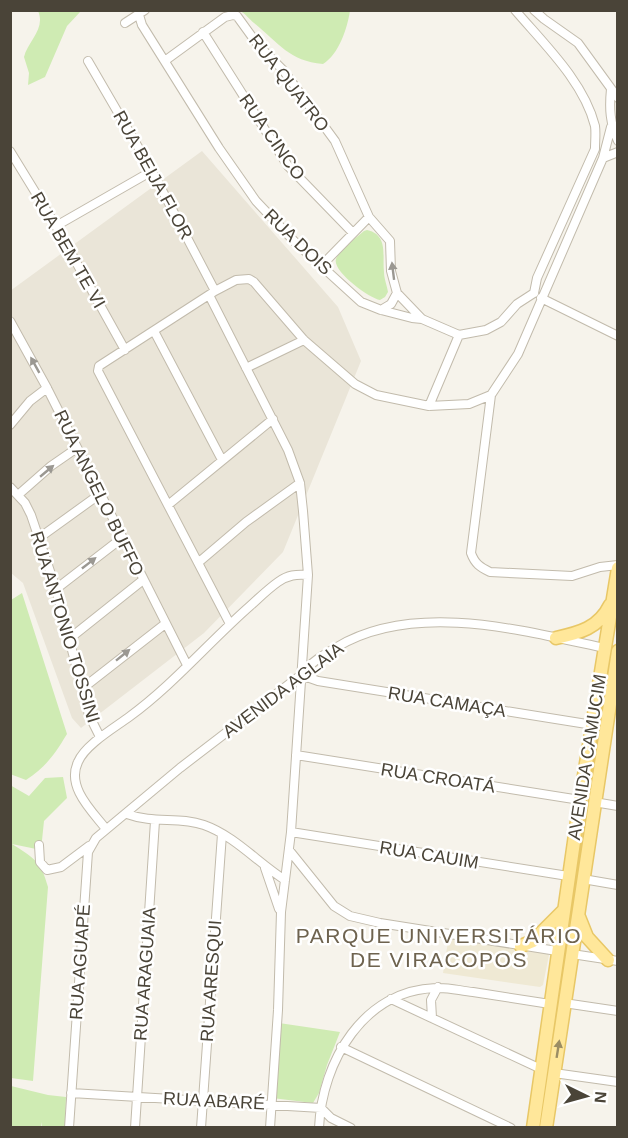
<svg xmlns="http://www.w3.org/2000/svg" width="628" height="1138" font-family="Helvetica,sans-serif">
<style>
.residential{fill:#eae5d8}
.education{fill:#efe9d4}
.green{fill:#cfebb3}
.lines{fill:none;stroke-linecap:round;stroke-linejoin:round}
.stream{stroke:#a6d0f3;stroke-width:2}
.minor-casing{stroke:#c2bbac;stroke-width:10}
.primary-casing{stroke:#e8c766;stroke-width:15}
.minor{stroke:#fff;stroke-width:8}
.primary{stroke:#ffe79a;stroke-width:12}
.oneway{fill:#9b9892}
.oneway2{fill:#9b8d64}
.labels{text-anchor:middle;stroke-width:5;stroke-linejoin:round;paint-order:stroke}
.street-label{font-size:18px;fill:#4a4438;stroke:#fff}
.quarter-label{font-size:21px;letter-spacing:1.5px;fill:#6e634f;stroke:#fff}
</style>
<rect width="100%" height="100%" fill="#f6f3eb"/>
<path class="residential" d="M202 151 338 307 361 361 283 552 204 633 81 728 72 718 23 583 11 573 10 291Z"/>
<path class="education" d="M449 935 545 951 549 955 543 985 540 987 443 973Z"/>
<path class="green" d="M38 11H81L67 26 45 77 28 85 29 73 24 57C28 41 46 29 38 11Z
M240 11H350C347 29 339 54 323 64 289 61 279 43 254 23 249 19 246 14 240 11Z
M367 230C389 235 382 256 384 272 384 279 387 285 388 292L385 297 380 300C369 298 332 271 336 259 339 251 357 237 364 231Z
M22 593 67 734C54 755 47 766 26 780L10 774 11 600Z
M63 777 67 798 44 821 41 850 12 844C34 858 41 861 48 887L33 1081 11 1078 10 785 29 796 45 778Z
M279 1023 340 1032 327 1065 319 1093 313 1103 272 1098Z
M11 1086 48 1095 66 1097 65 1127H42V1122L41 1127H11Z"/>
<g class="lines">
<path class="stream" d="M10 11 12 10"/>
<defs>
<path id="minor" d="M515 10C544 44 584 82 595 126 596 133 595 141 595 149L537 278 534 293
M534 10 544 19 578 43 618 98
M139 15 142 25 219 148 256 201 294 241 361 302 381 310 412 318 422 319 459 335 486 330 501 322 517 304 534 293
M125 23 145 10
M203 32 288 166 353 233
M166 60 225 17 233 15 237 16 258 45 283 70 335 141 369 217 390 241 391 271 397 293 422 319
M88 61 152 171 215 291
M611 89C609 109 610 123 618 141
M10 151 56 226 125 350
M603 158 611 127
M56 226 152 171
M322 265 369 217
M209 295 288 450 300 483 303 511 308 575 291 832 281 912 278 1010 270 1128
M541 298 618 336
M381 310 391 304 397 293
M10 321 47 388 187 665
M154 331 222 460
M246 368 304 340
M491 395 471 553C475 564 480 567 490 572L572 576 600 567 618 565
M429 406 459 335
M10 425 30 401 47 388
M10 487 25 503 31 515 56 589 89 715 100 737
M18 495 51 466 77 448
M168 505 273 419
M39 538 100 494
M199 562 246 522 300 483
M56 589 122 538
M230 624 98 371 99 366 215 291 236 280 249 279 254 282 304 340 355 384 376 395 429 406 469 404 491 395 518 354 603 158 618 152
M69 639 143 580
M301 675 318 681 593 725
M83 688 165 624
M296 755 580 800
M594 802 618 806
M127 814C154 824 179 816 204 825 235 836 258 863 285 880
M106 829C92 811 66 787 78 762 85 745 114 728 129 717 173 685 209 642 250 606 259 598 268 589 278 582 288 575 296 574 308 575
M291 832 568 876
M39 845 40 862 47 870 61 867 89 846
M289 850 334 906 350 916 380 923 557 951
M265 868 279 909
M583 879 618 885
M572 954 618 961
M391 999 541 1069
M564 1003 618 1011
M432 1018 431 1000 438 987
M341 1047 511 1128
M554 1073 618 1082
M71 1093 321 1108 331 1118 351 1128
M69 1128 88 852 96 838 180 768 301 675C311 662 323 655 337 647 414 601 521 630 604 648
M135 1128 155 821
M201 1128 222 834
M319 1128C322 1061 364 990 436 988 448 987 461 991 473 992 498 996 524 1000 550 1004"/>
<path id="primary" d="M556 638C579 633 599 628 610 605
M579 917 587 937 608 960
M521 946 533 941 563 911
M533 1128 580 800 618 568
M546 1128 618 651"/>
</defs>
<use href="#minor" class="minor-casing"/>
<use href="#primary" class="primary-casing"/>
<use href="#minor" class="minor"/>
<use href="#primary" class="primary"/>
</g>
<defs><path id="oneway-solid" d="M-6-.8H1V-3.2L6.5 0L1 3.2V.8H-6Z" transform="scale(1.5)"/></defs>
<g class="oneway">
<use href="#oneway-solid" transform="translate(393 271) rotate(-97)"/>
<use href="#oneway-solid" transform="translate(35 365) rotate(-119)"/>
<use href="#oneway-solid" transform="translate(47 471) rotate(-40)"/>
<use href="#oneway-solid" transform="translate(89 563) rotate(-38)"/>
<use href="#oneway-solid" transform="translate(123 655) rotate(-39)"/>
</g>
<use class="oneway2" href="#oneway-solid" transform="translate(558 1049) rotate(-81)"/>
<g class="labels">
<g class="street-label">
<text transform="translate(289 83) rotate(52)" y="6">RUA QUATRO</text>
<text transform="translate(272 137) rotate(55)" y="6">RUA CINCO</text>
<text transform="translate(153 175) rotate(61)" y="6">RUA BEIJA FLOR</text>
<text transform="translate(298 242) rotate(44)" y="6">RUA DOIS</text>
<text transform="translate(68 250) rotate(60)" y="6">RUA BEM TE VI</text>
<text transform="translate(99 493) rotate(64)" y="6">RUA ANGELO BUFFO</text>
<text transform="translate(65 627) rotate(73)" y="6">RUA ANTONIO TOSSINI</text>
<text transform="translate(283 690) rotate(-37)" y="6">AVENIDA AGLAIA</text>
<text transform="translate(447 702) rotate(9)" y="6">RUA CAMAÇA</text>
<text transform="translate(587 757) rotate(-81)" y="6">AVENIDA CAMUCIM</text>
<text transform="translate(438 778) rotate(9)" y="6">RUA CROATÁ</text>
<text transform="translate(429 855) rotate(9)" y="6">RUA CAUIM</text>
<text transform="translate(80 962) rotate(-86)" y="6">RUA AGUAPÉ</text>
<text transform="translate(145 974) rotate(-86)" y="6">RUA ARAGUAIA</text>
<text transform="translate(211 981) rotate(-86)" y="6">RUA ARESQUI</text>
<text transform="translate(214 1101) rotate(3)" y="6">RUA ABARÉ</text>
</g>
<g class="quarter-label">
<text x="439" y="943">PARQUE UNIVERSITÁRIO<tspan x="439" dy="24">DE VIRACOPOS</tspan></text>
</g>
</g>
<rect width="628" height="1138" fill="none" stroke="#4a4438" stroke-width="24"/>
<g transform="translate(586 1096) rotate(95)" stroke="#ffffff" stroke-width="4.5" paint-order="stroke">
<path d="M0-4.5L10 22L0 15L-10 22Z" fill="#4a4438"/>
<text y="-9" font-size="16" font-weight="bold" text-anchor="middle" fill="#4a4438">N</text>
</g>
</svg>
